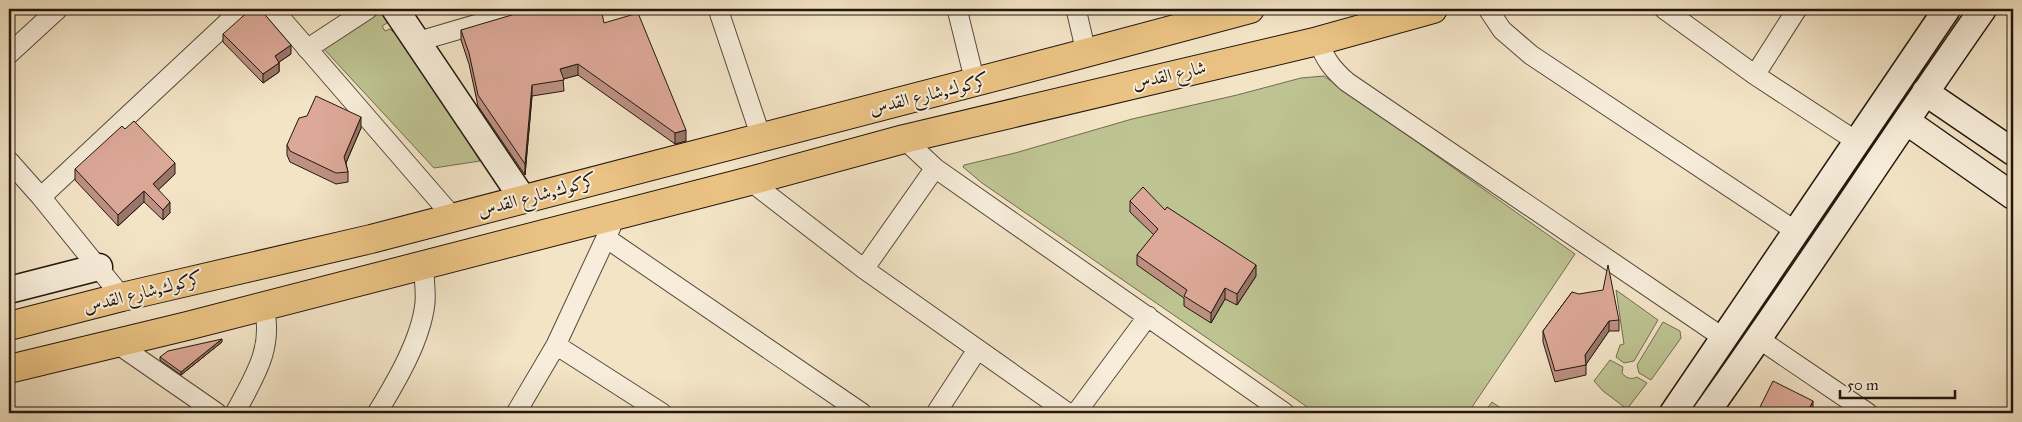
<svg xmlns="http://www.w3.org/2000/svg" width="2022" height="422" font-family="'IM FELL Great Primer',Amiri,serif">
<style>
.green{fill:#bec392;stroke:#706d50}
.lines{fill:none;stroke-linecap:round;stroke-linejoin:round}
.street-casing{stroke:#564a3c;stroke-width:21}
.secondary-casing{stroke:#22170e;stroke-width:29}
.primary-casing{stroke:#22170e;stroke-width:30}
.street{stroke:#f7edda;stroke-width:19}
.secondary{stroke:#f7edda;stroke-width:26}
.primary{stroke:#eac283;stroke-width:28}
.wall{fill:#bd9083;stroke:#22170e}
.shaded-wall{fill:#9a766a;stroke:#22170e}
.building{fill:#dca898;stroke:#22170e}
.labels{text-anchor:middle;stroke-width:4;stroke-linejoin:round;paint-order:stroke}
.street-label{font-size:18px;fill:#22170e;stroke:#f7edda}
</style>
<rect width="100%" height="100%" fill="#f3e4c6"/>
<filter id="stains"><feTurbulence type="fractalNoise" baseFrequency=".004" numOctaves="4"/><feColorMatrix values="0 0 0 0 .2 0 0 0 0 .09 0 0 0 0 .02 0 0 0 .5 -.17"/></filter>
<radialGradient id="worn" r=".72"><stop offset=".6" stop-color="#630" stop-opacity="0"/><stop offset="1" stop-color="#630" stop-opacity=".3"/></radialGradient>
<path class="green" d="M373 9H381L387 15V23L382 26 385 31 390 29 393 32 399 31 404 33 480 161 434 168 323 48Z
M1324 76 1575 254 1468 413H1316L982 183 963 167 964 165 1015 153 1132 119 1237 95 1301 78Z
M1616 290 1658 320 1634 361 1624 363 1616 357 1620 345 1624 344Z
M1663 322 1680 331 1681 338 1651 380 1639 373 1637 365Z
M1610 360 1623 367 1622 373C1626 378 1631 380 1637 377L1647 383 1627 409 1603 391 1594 381Z
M1492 402 1508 413H1484Z"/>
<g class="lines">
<defs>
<path id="street" d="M273 9 453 217
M718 9 761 137
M957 9 975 82
M1076 9 1086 52
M1488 9 1502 30 1531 55 1797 232
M1664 9 1755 75 1856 141
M1318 41C1325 59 1332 69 1347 82L1725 339
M416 42 529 9
M307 49 368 9
M9 54 58 9
M1755 75 1797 9
M904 139 935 168 1285 413
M9 161 41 197 122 297
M750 181 864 269 1068 413
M41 197 242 9
M606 238 862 413
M864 269 935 168
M1759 339 1868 413
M116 343 217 413
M556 345 662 413
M235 413C254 377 274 349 264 306
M377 413C396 382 421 340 425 303 426 290 424 277 423 264
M516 413 556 345 611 227
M936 413 977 350
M1076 413 1148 316"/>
<path id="secondary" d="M395 9 523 199
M1925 92 2013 152
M1906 121 2013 196
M9 290 99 267
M1673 413 1947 9
M1706 413C1801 280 1889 143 1983 9"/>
<path id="primary" d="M9 326 122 297 371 239 1063 59 1250 9
M9 369 187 326 750 181 904 139 1318 41 1433 9"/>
</defs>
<use href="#street" class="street-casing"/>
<use href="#secondary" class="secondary-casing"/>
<use href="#primary" class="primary-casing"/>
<use href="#street" class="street"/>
<use href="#secondary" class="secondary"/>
<use href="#primary" class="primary"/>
</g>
<path class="wall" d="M604 23 686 141 675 144 578 75 563 79 564 91 532 96 525 175 478 106 469 64 461 40V30Z
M223 34 291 54 279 62V72L263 83 223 42Z
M307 116 361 128 346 163 348 172V182L336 184 290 162 287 155V145Z
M75 169 175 174 158 190 170 213 163 220 144 202 118 226 75 180Z
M1130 201 1165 210 1256 276 1237 305 1225 299 1211 323 1184 306V298L1137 265V255L1154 235 1130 212Z
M1572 292 1619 320V331H1609L1586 364V375L1555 382 1543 342V331Z
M222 342 181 375 160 360V357Z"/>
<path class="shaded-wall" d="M9 9H20L9 16Z
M291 45V54L275 65V56Z
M279 63V72L263 83V74Z
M578 64V75L560 80V69Z
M532 85V96L525 175V164Z
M361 117V128L344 167V157Z
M686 130V141L675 144V133Z
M175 163V174L153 195V184Z
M144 191V202L118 226V215Z
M170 202V213L163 220V210Z
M1256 265V276L1237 305V294Z
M1225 288V299L1211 323V313Z
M1609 321V331L1585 366V355Z
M222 339V342L181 375V372Z
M1813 401V410L1812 413H1807Z"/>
<path class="building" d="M251 9H260L291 45 275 56 279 63 263 74 223 34Z
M532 9H601L604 23 638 13 686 130 675 133 578 64 560 69 564 80 532 85 525 164 478 95 469 53 461 30Z
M316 96 361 117 344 157 348 172 336 173 290 151 287 145 299 118 307 116Z
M134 121 175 163 153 184 170 202 163 210 144 191 118 215 75 169 122 126 125 129Z
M1143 187 1165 210 1167 207 1256 265 1237 294 1225 288 1211 313 1184 296 1187 290 1137 255 1158 229 1130 201Z
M1608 265 1619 320 1609 321 1585 355 1586 365 1555 371 1543 331 1572 292 1579 294 1603 290Z
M222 339 181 372 160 357 168 351Z
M1773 381 1813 401 1807 413H1757Z"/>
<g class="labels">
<g class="street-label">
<text transform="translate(1169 75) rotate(-13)" y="6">شارع القدس</text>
<text transform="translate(929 94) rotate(-14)" y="6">كركوك,شارع القدس</text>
<text transform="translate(537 195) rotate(-15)" y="6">كركوك,شارع القدس</text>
<text transform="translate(143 292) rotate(-14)" y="6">كركوك,شارع القدس</text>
</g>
</g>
<rect width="2022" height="422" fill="none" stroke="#f3e4c6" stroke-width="30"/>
<rect x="10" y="10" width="2002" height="402" fill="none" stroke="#22170e" stroke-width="2.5"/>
<rect x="15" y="15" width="1992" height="392" fill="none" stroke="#22170e"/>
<path d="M1840 390v8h115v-8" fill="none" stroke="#22170e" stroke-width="2.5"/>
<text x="1847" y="390" font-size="15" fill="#22170e" stroke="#f7edda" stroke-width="4" paint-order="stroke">50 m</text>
<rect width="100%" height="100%" filter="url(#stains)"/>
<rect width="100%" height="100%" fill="url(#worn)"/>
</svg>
